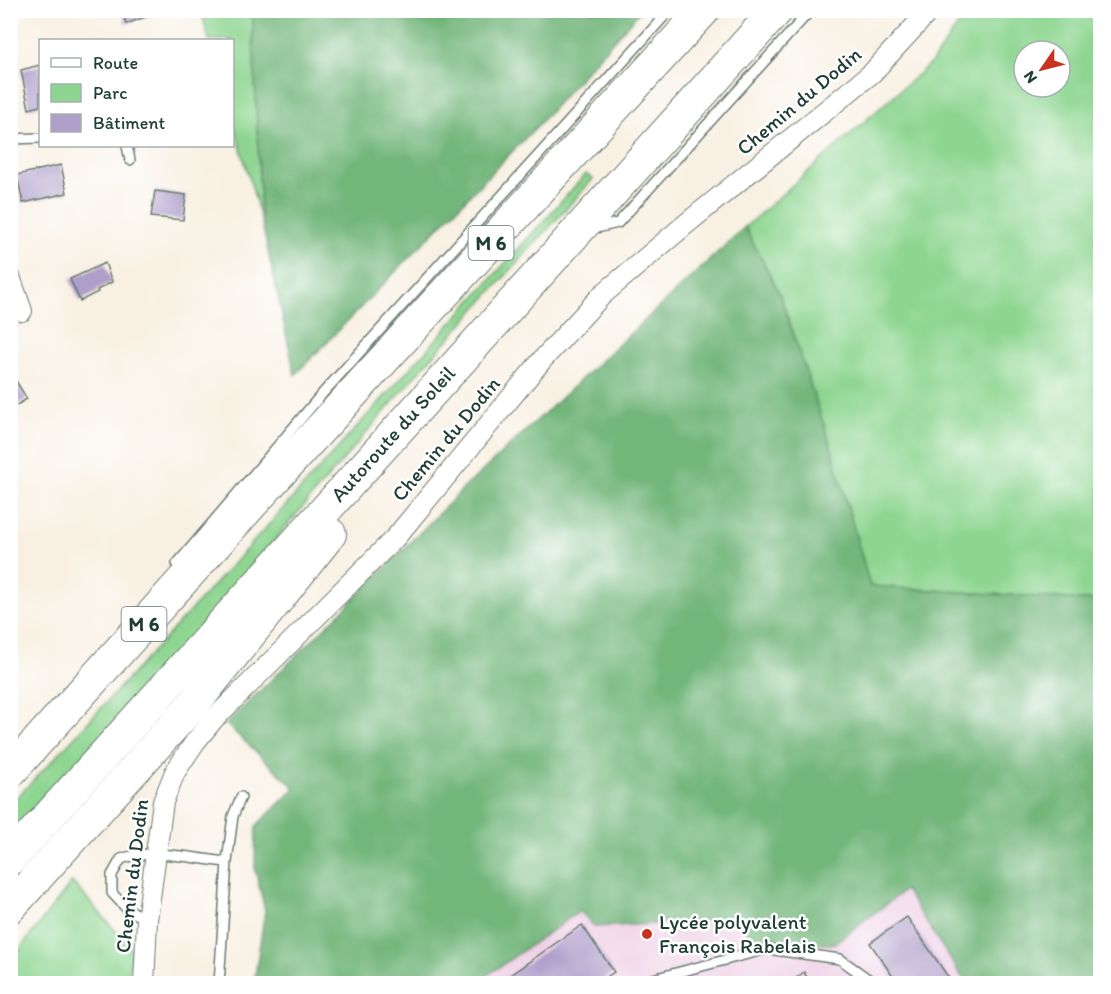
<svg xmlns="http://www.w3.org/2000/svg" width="1111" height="994" font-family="Itim,sans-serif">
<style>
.built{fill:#efd0e6}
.green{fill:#8dd590;stroke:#568962;stroke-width:1.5;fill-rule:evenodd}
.forest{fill:#72b67a;stroke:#487a57;stroke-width:1.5}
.building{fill:#af9eca}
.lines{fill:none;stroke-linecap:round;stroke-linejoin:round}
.service-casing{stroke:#6b7c71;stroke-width:12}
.minor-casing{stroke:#6b7c71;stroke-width:22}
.trunk-casing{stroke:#6b7c71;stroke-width:34}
.service{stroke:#fff;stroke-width:9}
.minor{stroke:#fff;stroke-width:20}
.trunk{stroke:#fff;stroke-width:32}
.poi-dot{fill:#c8321e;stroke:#fff;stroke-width:2}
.labels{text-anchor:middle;stroke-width:5;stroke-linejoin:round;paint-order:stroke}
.shield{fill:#fff;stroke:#627771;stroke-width:1.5}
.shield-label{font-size:20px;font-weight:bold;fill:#1f3d34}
.street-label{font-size:21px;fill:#1f3d34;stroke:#fff}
.poi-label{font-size:21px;fill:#1f3d34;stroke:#fff;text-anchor:start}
</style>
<rect width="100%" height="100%" fill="#fff"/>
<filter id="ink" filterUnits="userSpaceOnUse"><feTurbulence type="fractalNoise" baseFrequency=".0167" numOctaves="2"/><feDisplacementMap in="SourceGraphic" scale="12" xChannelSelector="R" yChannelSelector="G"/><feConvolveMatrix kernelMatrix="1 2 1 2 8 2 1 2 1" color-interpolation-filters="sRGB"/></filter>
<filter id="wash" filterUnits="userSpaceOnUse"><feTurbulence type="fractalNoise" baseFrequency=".008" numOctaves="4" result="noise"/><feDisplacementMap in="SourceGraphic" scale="24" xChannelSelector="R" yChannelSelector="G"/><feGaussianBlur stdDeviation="1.35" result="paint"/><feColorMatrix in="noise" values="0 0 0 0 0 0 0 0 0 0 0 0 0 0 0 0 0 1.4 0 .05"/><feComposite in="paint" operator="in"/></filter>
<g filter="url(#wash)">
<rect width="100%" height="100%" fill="#f8f0e2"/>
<path class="built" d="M905 890 966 983 476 984 580 911 596 927 744 919 832 944Z"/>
<path class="green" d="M201 11H252L261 219 233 121 232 40H209Z
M968 11H1100V601L870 586 831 446 780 295 745 227 932 62ZM1024 51H1060V87H1024Z
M586 174 593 179 415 376 164 669 11 839V803L56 757 233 564Z
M72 882 132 949 127 983H11V960Z"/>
<path class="forest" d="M252 11V10L640 11 538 125 295 375 261 219Z
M745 227 780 295 831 446 870 586 1100 601V983H966L905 890 833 944 749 941 744 919 595 927 580 911 476 983H254L265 910 255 869 256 826 295 788 226 724 345 608 464 488Z"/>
<g id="blocks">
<path class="building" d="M122 10H162V11L126 24Z
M40 65V106L29 109 21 70Z
M61 165 67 193 23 203 17 175Z
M155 191 186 195 183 220 151 217Z
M105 263 112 282 97 290 98 292 80 301 70 279Z
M16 381 27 399 10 409V384Z
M907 917 953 984H898L870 943Z
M582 925 614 972 596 984H497Z
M804 972 811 984H788Z"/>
</g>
</g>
<g filter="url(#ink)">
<use href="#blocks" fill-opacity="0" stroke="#6b7c71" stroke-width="1.5"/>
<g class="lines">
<defs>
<path id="service" d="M10 139 40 138
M127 146 130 160
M592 229 618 223 811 10
M177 564 322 394 670 10
M147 920 126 908 112 893V875L121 859C150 848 196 859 227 862
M219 984 227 862 233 816 241 797
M644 984 649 980 767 949 840 959 875 984"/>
<path id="minor" d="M10 277 22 311
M144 984 147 920 163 802 175 772 195 742 213 720 396 537 542 360 602 295 686 224 872 73 930 10"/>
<path id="trunk" d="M10 772 278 475 704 10
M10 859 777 10
M10 907 197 700 330 534"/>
</defs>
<use href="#service" class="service-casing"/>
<use href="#minor" class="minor-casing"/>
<use href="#trunk" class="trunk-casing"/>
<use href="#service" class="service"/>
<use href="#minor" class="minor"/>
<use href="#trunk" class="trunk"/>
</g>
</g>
<circle class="poi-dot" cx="647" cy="934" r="6"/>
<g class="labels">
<g class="shield">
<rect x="468.5" y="226" width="45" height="34" rx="4.5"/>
<rect x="121.5" y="607" width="45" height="34" rx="4.5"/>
</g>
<g class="shield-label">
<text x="491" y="250">M 6</text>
<text x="144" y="631">M 6</text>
</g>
<g class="street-label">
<text transform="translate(799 101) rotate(-40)" y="7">Chemin du Dodin</text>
<text transform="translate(393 434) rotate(-48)" y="7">Autoroute du Soleil</text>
<text transform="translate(446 439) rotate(-50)" y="7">Chemin du Dodin</text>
<text transform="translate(132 876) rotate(-83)" y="7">Chemin du Dodin</text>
</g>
<g class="poi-label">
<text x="659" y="929">Lycée polyvalent<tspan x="659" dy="24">François Rabelais</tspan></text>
</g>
</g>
<rect width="1111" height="994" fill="none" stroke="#fff" stroke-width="36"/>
<rect x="39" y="39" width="195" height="108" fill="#ffffff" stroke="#a5b1ae" stroke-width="1.5"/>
<rect x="51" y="58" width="30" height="9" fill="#ffffff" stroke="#a5b1ae" stroke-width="1.5"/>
<text x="93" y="69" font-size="18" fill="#1f3d34">Route</text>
<rect x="51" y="84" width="30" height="18" fill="#8dd590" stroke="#a5b1ae" stroke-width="1.5"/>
<text x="93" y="99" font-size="18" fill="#1f3d34">Parc</text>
<rect x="51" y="114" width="30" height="18" fill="#af9eca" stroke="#a5b1ae" stroke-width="1.5"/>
<text x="93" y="129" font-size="18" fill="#1f3d34">Bâtiment</text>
<g transform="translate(1042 69) rotate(235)"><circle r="28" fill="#ffffff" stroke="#a5b1ae" stroke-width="1.5"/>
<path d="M0-4.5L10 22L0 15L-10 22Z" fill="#c8321e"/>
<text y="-9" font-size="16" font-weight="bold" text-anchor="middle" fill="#1f3d34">N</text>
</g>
</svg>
